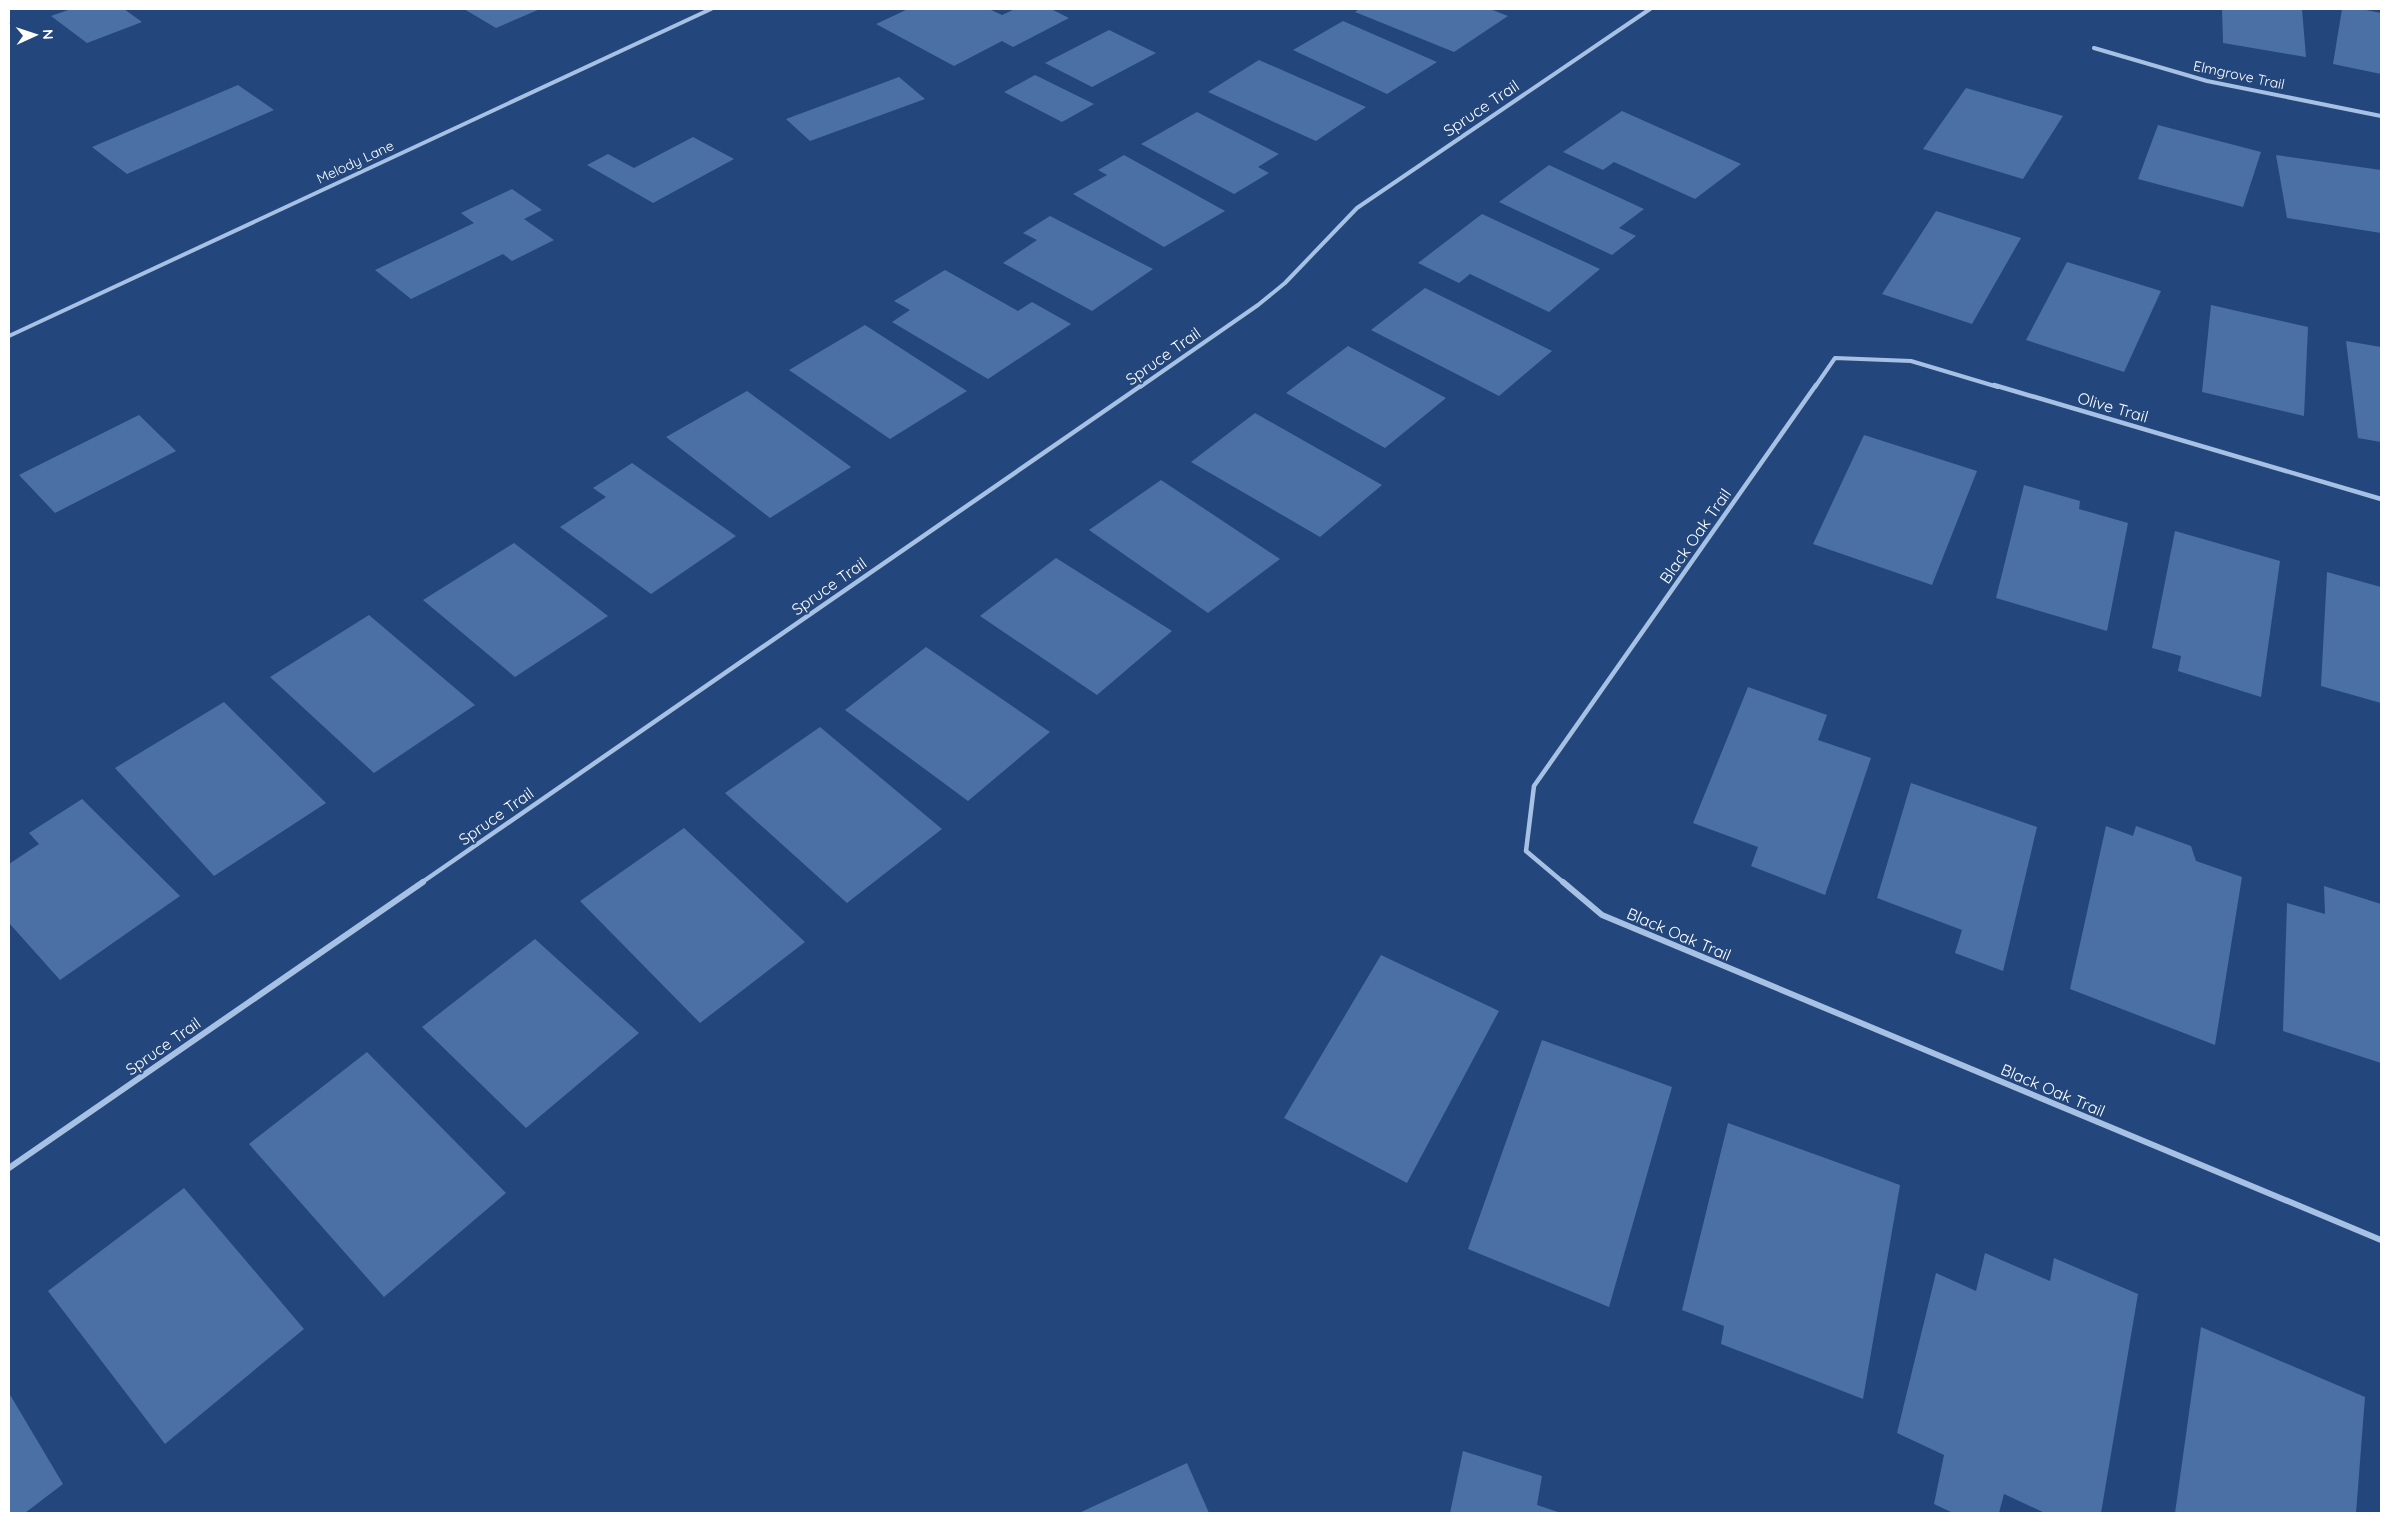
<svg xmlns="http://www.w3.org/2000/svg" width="2390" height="1522" font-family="Quicksand,sans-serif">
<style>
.building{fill:#4b70a5}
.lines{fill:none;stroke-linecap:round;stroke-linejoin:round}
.street-far2{stroke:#a7c1e5;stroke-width:4}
.street-far1{stroke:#a7c1e5;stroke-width:4.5}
.street{stroke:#a7c1e5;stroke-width:6}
.labels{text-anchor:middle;stroke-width:4;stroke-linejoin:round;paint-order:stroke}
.far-street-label{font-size:14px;fill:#fff;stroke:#23477c}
.street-label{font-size:16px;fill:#fff;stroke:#23477c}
</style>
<rect width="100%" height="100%" fill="#23477c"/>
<path class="building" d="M71 9H124L142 22 87 43 51 16Z
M464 9H540L496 28Z
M908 9H989L1002 15 1015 9H1051L1069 18 1013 47 1002 41 954 66 876 24Z
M1359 9H1490L1508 16 1454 52 1355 12Z
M2222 9H2302L2306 57 2223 43Z
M2342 9H2361L2381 13V74L2333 64Z
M1343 21 1437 62 1387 94 1293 50Z
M1109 30 1156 53 1092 87 1045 63Z
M1259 60 1366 107 1316 141 1208 92Z
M1035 75 1094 104 1062 122 1004 92Z
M899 77 925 99 810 141 786 119Z
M238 85 274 110 127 174 92 147Z
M1966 88 2063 116 2023 179 1923 149Z
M1622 111 1741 164 1695 199 1614 162 1603 170 1563 152Z
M1197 112 1279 154 1258 167 1269 173 1234 194 1141 144Z
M2158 125 2261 152 2243 207 2138 179Z
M693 137 734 159 653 203 587 165 608 154 634 168Z
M1124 155 1225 211 1164 247 1073 194 1107 175 1098 170Z
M2276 155 2381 170V233L2287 218Z
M1549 165 1644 209 1619 228 1636 236 1612 255 1499 202Z
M512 189 542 210 524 219 554 240 512 261 503 254 411 299 375 270 474 223 461 213Z
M1936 211 2021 238 1972 324 1882 294Z
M1482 214 1600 269 1549 312 1470 274 1459 283 1418 263Z
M1050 216 1153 269 1092 311 1003 263 1037 240 1023 233Z
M2067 262 2161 291 2124 372 2026 340Z
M945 270 1018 311 1032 302 1071 324 988 379 892 322 910 310 894 301Z
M1425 288 1552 351 1499 396 1371 330Z
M2211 305 2308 327 2304 416 2202 392Z
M865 325 967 391 890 439 789 370Z
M2346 341 2381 347V442L2358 438Z
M1348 346 1446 398 1385 448 1286 393Z
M747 391 851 467 770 518 666 437Z
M1255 413 1382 485 1320 537 1191 462Z
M139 415 176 451 55 513 19 475Z
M1864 435 1977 471 1932 585 1813 544Z
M632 463 736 536 651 594 560 527 606 497 593 488Z
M1161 480 1280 559 1208 613 1089 530Z
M2024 485 2080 501 2079 509 2128 523 2107 631 1996 598Z
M2175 531 2280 561 2261 697 2178 671 2181 656 2152 648Z
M514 543 608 616 515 677 423 600Z
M1056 558 1172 631 1097 695 980 616Z
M2327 572 2381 587V703L2321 686Z
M369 615 475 705 374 773 270 677Z
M926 647 1050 732 968 801 845 710Z
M1748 687 1827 715 1818 740 1871 758 1825 895 1751 866 1758 847 1693 823Z
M224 702 326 803 214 876 115 768Z
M820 727 942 829 847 903 725 793Z
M1911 783 2037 827 2003 971 1955 953 1962 930 1877 898Z
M82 799 180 896 60 980 9 923V864L39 844 29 833Z
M2106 826 2133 836 2136 826 2191 846 2196 861 2242 877 2215 1045 2070 989Z
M684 828 805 942 700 1023 580 901Z
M2324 886 2381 904V1063L2283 1031 2287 903 2325 914Z
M535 939 639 1033 526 1128 422 1027Z
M1381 955 1499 1011 1407 1183 1284 1118Z
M1542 1040 1672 1087 1609 1307 1468 1249Z
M367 1052 506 1193 384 1297 249 1144Z
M1728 1123 1900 1185 1863 1399 1721 1344 1724 1326 1682 1310Z
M184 1188 304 1329 165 1444 48 1291Z
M1985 1253 2050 1281 2054 1258 2138 1294 2101 1513H2045L2004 1494 1999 1513H1953L1934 1504 1944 1455 1897 1433 1936 1273 1976 1291Z
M2201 1327 2365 1397 2356 1513H2175Z
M9 1393 63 1484 25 1513H9Z
M1463 1451 1542 1476 1537 1505 1561 1513H1450Z
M1187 1463 1209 1513H1079Z"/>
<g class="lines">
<path class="street-far2" d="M2094 48 2207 81 2381 116
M9 336 711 9
M1140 387 1258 305 1285 283 1357 208 1650 9
M1815 387 1835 358 1911 361 1998 387"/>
<path class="street-far1" d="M1994 385 2381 499
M421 883 1142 385
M1564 883 1526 851 1534 786 1816 385"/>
<path class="street" d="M1563 882 1602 915 2381 1240
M9 1168 423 882"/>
</g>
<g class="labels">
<g class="far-street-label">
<text transform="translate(2239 75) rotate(12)" y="5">Elmgrove Trail</text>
<text transform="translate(355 162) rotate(-25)" y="5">Melody Lane</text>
</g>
<g class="street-label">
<text transform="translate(1481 108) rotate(-34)" y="6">Spruce Trail</text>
<text transform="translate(1163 356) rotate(-35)" y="6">Spruce Trail</text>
<text transform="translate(2113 407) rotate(16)" y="6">Olive Trail</text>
<text transform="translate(1695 536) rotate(-55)" y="6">Black Oak Trail</text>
<text transform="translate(829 586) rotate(-35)" y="6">Spruce Trail</text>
<text transform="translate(496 816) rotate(-35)" y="6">Spruce Trail</text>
<text transform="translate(1679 934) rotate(23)" y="6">Black Oak Trail</text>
<text transform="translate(163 1046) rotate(-35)" y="6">Spruce Trail</text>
<text transform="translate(2053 1090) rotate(23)" y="6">Black Oak Trail</text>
</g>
</g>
<rect width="2390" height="1522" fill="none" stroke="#ffffff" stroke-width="20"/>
<g transform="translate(35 35) rotate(87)" stroke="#23477c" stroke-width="4" paint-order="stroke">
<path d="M0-4L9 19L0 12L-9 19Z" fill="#ffffff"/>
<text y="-8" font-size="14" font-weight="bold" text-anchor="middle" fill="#ffffff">N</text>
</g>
</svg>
